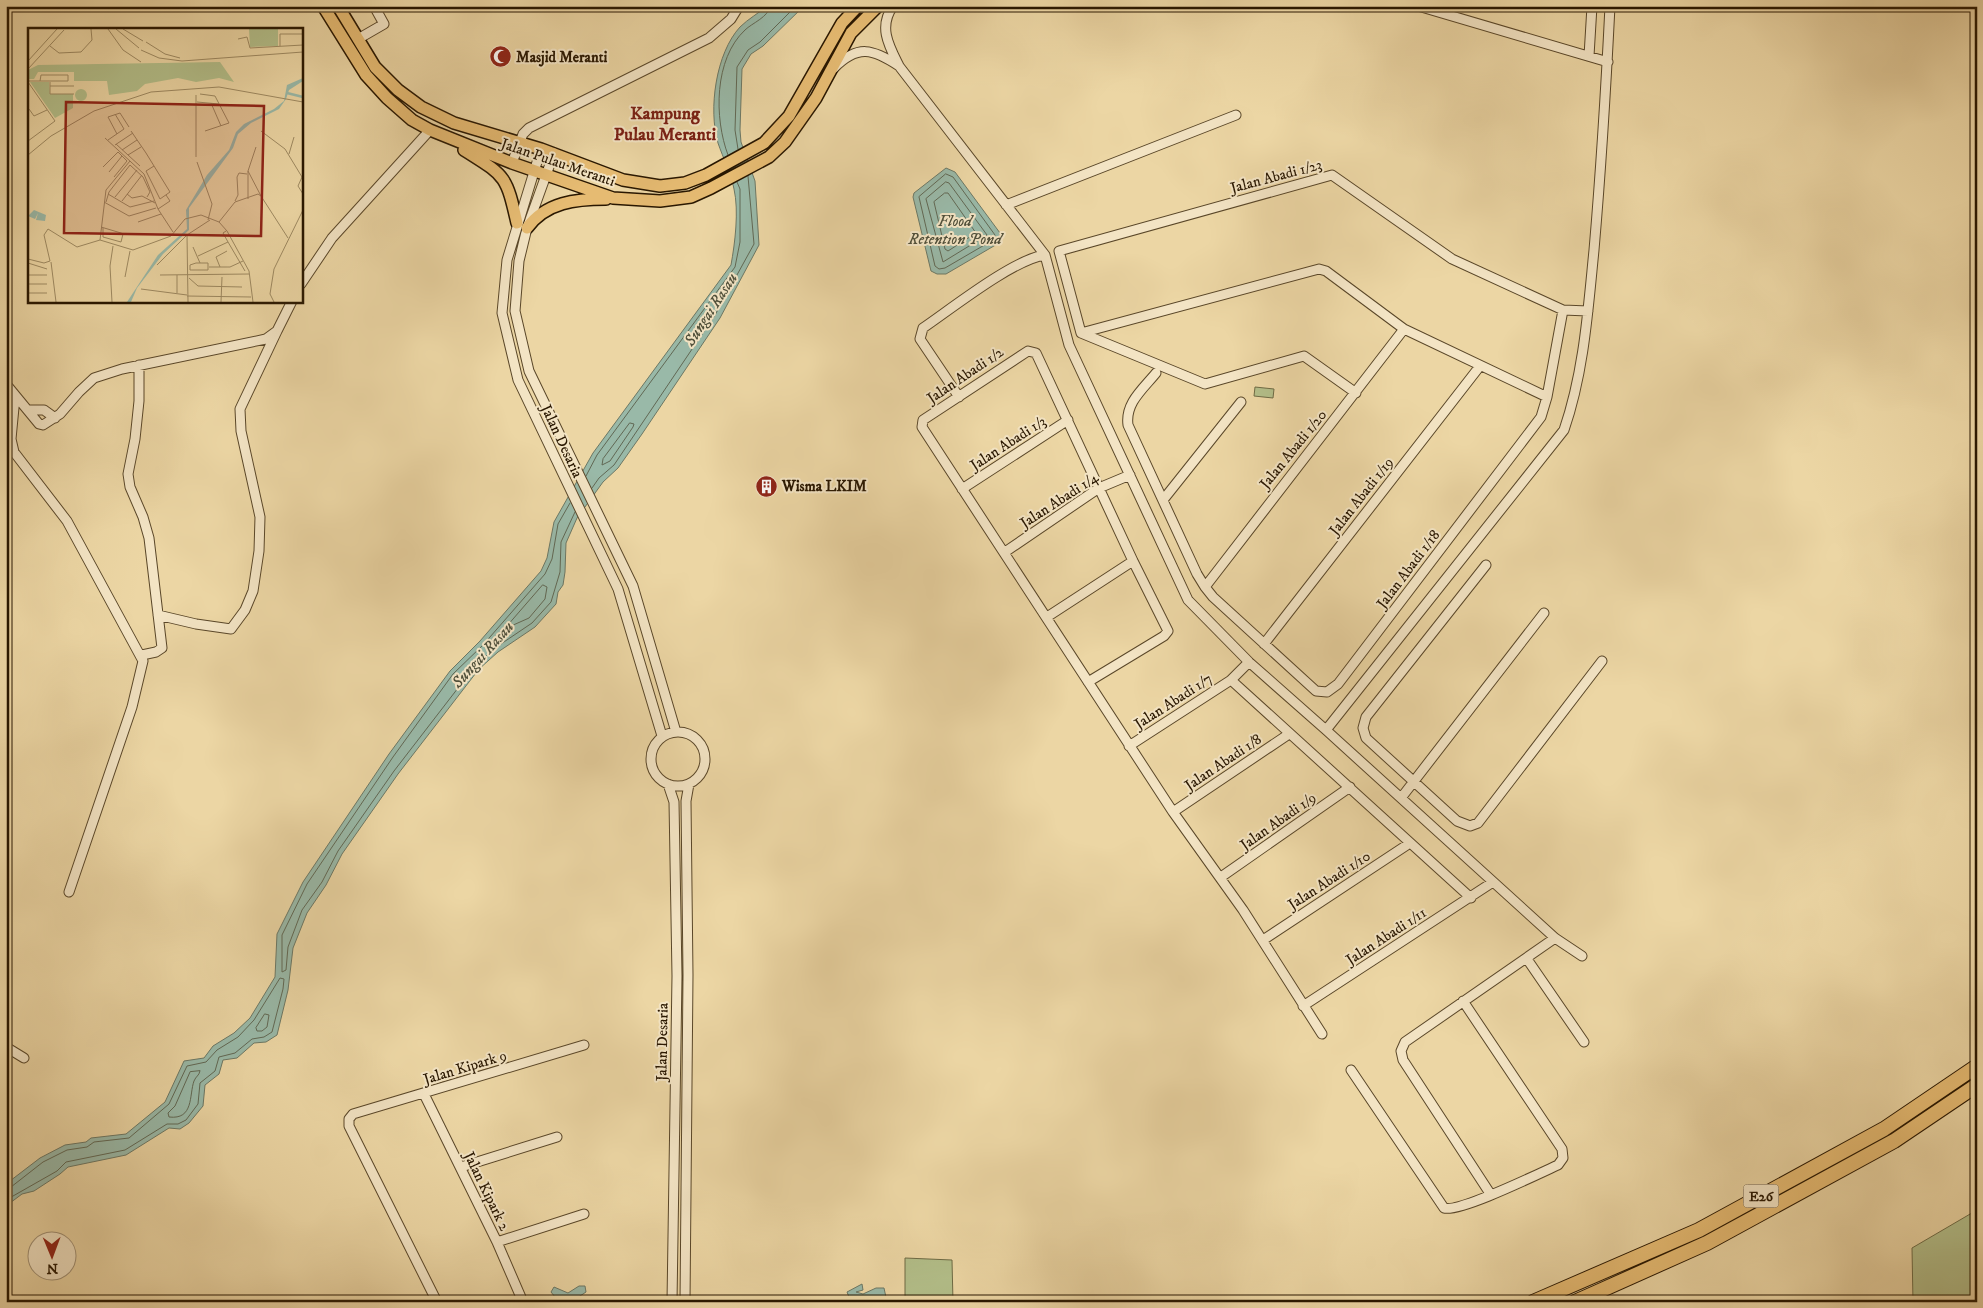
<svg xmlns="http://www.w3.org/2000/svg" width="1983" height="1308" font-family="'IM FELL DW Pica',serif">
<style>
.green{fill:#b3bf8a;stroke:#6e6b45}
.water{fill:#99b9a8;stroke:#6c7865}
.lines{fill:none;stroke-linecap:round;stroke-linejoin:round}
.shore{stroke:#616854;stroke-width:1}
.minor-casing{stroke:#5a4729;stroke-width:11}
.major-casing{stroke:#291700;stroke-width:14}
.highway-casing{stroke:#291700;stroke-width:16}
.minor{stroke:#f3e4c4;stroke-width:9}
.major{stroke:#e6bb72;stroke-width:11}
.highway{stroke:#e6bb72;stroke-width:14}
.labels{text-anchor:middle;stroke-width:4;stroke-linejoin:round;paint-order:stroke}
.shield{fill:#f3e4c4;stroke:#66543b;stroke-width:1}
.shield-label{font-size:14px;font-weight:bold;fill:#291700}
.poi-label{font-size:15px;font-weight:bold;fill:#291700;stroke:#f3e4c4;text-anchor:start}
.street-label{font-size:15px;fill:#291700;stroke:#f3e4c4}
.water-label{font-size:16px;font-style:italic;fill:#50503b;stroke:#f3e4c4}
.quarter-label{font-size:18px;font-weight:bold;fill:#7a1f14;stroke:#f3e4c4}
.inset-river{fill:none;stroke:#99b9a8;stroke-width:2.5}
.inset-road{fill:none;stroke:#9e8a62;stroke-width:1}
.view{fill:#8f2418;fill-opacity:0.15;stroke:#8f2418;stroke-width:2.5}
.inset-edge{fill:none;stroke:#291700;stroke-width:2.5}
</style>
<rect width="100%" height="100%" fill="#ecd6a4"/>
<filter id="stains"><feTurbulence type="fractalNoise" baseFrequency=".004" numOctaves="4"/><feColorMatrix values="0 0 0 0 .2 0 0 0 0 .09 0 0 0 0 .02 0 0 0 .5 -.17"/></filter>
<radialGradient id="worn" r=".72"><stop offset=".6" stop-color="#630" stop-opacity="0"/><stop offset="1" stop-color="#630" stop-opacity=".3"/></radialGradient>
<path class="green" d="M1255 387 1274 389 1273 398 1254 396Z
M1977 1210V1302H1913L1912 1248Z
M905 1258 952 1260 953 1302 905 1300Z"/>
<path class="water" d="M767 6H804L763 46 751 54 742 69 740 130 741 142 755 181 759 245 720 318 642 434 618 468 603 482 577 518 566 543 565 572 563 585 558 592 556 604 535 627 498 652 479 669 398 774 342 854 326 885 307 913 293 948 288 990 277 1035 266 1042 254 1043 237 1058 223 1060 219 1074 205 1085 203 1106 189 1123 180 1129 169 1128 126 1155 68 1167 60 1174 34 1191 22 1194 6 1206V1184L40 1158 65 1145 86 1142 91 1138 126 1134 165 1102 184 1061 204 1058 213 1046 234 1033 250 1018 275 977 277 934 303 882 389 754 450 671 480 641 541 571 547 558 554 522 593 453 731 265C735 243 739 211 734 189 731 173 723 158 718 143 708 109 716 53 740 27 748 19 759 13 767 6Z
M946 168 955 172 1000 233 999 243 946 274H937L931 271 913 197 914 193Z
M862 1284 863 1290 856 1292 863 1294 876 1288H884L887 1302H851L847 1292Z
M579 1286H585L586 1292 571 1302H559L551 1292 554 1287 568 1293Z"/>
<g class="lines">
<path class="shore" d="M738 149 735 130 737 67 748 50 760 42 796 6
M728 155C714 118 714 59 745 30 752 23 769 17 770 6
M946 174 953 177 995 235 993 240 945 268 939 269 935 266 919 197Z
M946 182 949 183 987 235 943 262 926 199Z
M945 193H948L976 233 948 251 945 249 934 202Z
M630 423 634 424 633 427 610 461 602 465 603 459Z
M586 476 597 455 735 267 740 242V189L737 182
M592 488 599 478 614 465 715 315 754 244 748 176
M570 503 558 524 552 559 545 574 483 645 453 674 393 757 307 884 282 935V972L286 970 288 947 302 910 322 882 338 851 394 771 475 666 495 648 532 623 551 602 560 572 561 542 575 512
M543 585 547 587 545 599 529 618 511 626 510 623Z
M265 1014 269 1015 267 1027 262 1031H257L256 1028Z
M200 1071C199 1076 196 1076 194 1081 189 1095 194 1120 169 1117L168 1113 175 1106 190 1072Z
M6 1188 11 1187 43 1162 67 1150 87 1147 94 1142 129 1138 169 1104 187 1066 206 1062 217 1050 238 1037 254 1020 280 978 284 979 283 989 272 1032 264 1037 252 1039 235 1053 219 1057 215 1071 200 1083 198 1104 186 1120 178 1124H167L125 1150 66 1162 57 1171 6 1200"/>
<defs>
<path id="minor" d="M893 6C878 27 889 46 899 66L1045 255 1069 345 1188 600 1249 662 1326 730 1555 938 1582 956
M1418 6 1608 62
M358 39 384 24 374 6
M1589 56 1592 6
M834 68C858 44 873 49 899 66
M541 149 507 260 502 313 518 380 618 589 662 736
M554 153 527 228 519 261 515 311 529 371 633 586 676 732
M512 163 523 134 529 128 709 38 731 19 739 6
M1006 205 1236 115
M301 284 332 238 430 130
M1081 333 1319 269 1326 271 1404 329 1547 397
M139 365V401L135 439 128 474 130 487 143 517 149 538 162 648 156 652 142 655
M1156 373C1143 389 1125 403 1128 425L1197 574 1205 587 1213 597 1316 691 1327 692 1338 684 1541 417 1547 397 1563 310
M6 384 39 424 43 425 60 414 79 392 94 378 122 369 266 339 277 331 292 301
M1356 393 1304 356 1205 384 1081 333 1059 251 1332 175 1452 259 1563 310 1588 311
M15 397 11 439 14 452 67 521 143 661 132 707 69 892
M959 397 920 339 923 328C951 309 1014 259 1045 255
M29 410H44L55 418
M962 489 1068 420
M1163 500 1241 402
M1005 552 1099 488 1130 475
M1486 565 1366 717 1363 728 1366 738 1457 821 1470 826 1478 823 1602 661
M1205 587 1404 329
M158 615 196 624 231 629 245 610 253 591 259 551 260 517 241 431 240 409 277 331
M1047 617 1133 561
M1264 644 1480 366
M1231 680 1471 898
M1088 682 1164 636 1168 631 1133 561 1036 353 1028 351 923 420 922 427 1173 812 1243 910 1322 1034
M1326 730 1564 430C1584 372 1588 310 1594 250 1601 169 1606 87 1610 6
M651 759a27 27 0 1 1 54 0a27 27 0 1 1-54 0Z
M1129 746 1231 680 1249 662
M668 784 674 802 677 976 672 1302
M1401 798 1544 613
M1173 812 1289 734
M1221 877 1350 787
M1263 940 1410 843
M1527 959 1584 1042
M1303 1006 1493 882
M6 1047 24 1058
M1351 1070 1444 1208C1459 1213 1540 1173 1558 1165L1563 1158 1562 1149 1463 1001
M424 1094 497 1242 523 1302
M461 1167 557 1137
M1491 1195 1403 1060 1401 1051 1405 1042 1555 938
M497 1242 584 1214
M437 1302 349 1126V1119L353 1114 584 1045
M685 1302 688 975 686 801 689 784"/>
<path id="major" d="M323 6 366 75 387 98 412 120 430 130 512 163 613 198 660 201 691 197 711 188 769 157 785 142 816 98 851 33 878 6
M338 6 375 67 398 90 421 107 454 123 541 149 623 180 660 186 685 183 706 175 764 143 789 116 842 23 858 6
M464 150C505 176 506 174 517 223
M527 228C546 202 576 199 606 199"/>
<path id="highway" d="M1533 1302 1699 1230 1884 1129 1977 1066
M1575 1302 1707 1243 1894 1141 1977 1085"/>
</defs>
<use href="#minor" class="minor-casing"/>
<use href="#major" class="major-casing"/>
<use href="#highway" class="highway-casing"/>
<use href="#minor" class="minor"/>
<use href="#major" class="major"/>
<use href="#highway" class="highway"/>
</g>
<defs>
<symbol id="mosque-disc" viewBox="-11 -11 22 22"><circle r="9.5" fill="#8f2418" stroke="#f3e4c4"/><path d="M3.5-4.9A6 6 0 1 0 3.5 4.9A5 5 0 1 1 3.5-4.9Z" fill="#fff"/></symbol>
<symbol id="building-disc" viewBox="-11 -11 22 22"><circle r="9.5" fill="#8f2418" stroke="#f3e4c4"/><path d="M-4-6H4V6H1V3H-1V6H-4ZM-2.5-4.3h1.7v1.8h-1.7ZM.8-4.3h1.7v1.8H.8ZM-2.5-1h1.7V.8h-1.7ZM.8-1h1.7V.8H.8Z" fill="#fff"/></symbol>
</defs>
<g fill-rule="evenodd">
<use href="#mosque-disc" x="488" y="44" width="25" height="25"/>
<use href="#building-disc" x="754" y="474" width="25" height="25"/>
</g>
<g class="labels">
<rect class="shield" x="1743.5" y="1184.5" width="35" height="23" rx="4"/>
<g class="shield-label">
<text x="1761" y="1201">E26</text>
</g>
<g class="poi-label">
<text x="516" y="62">Masjid Meranti</text>
<text x="782" y="491">Wisma LKIM</text>
</g>
<g class="street-label">
<text transform="translate(558 162) rotate(19)" y="5">Jalan Pulau Meranti</text>
<text transform="translate(1276 176) rotate(-15)" y="5">Jalan Abadi 1/23</text>
<text transform="translate(965 375) rotate(-34)" y="5">Jalan Abadi 1/2</text>
<text transform="translate(562 441) rotate(65)" y="5">Jalan Desaria</text>
<text transform="translate(1008 443) rotate(-33)" y="5">Jalan Abadi 1/3</text>
<text transform="translate(1293 449) rotate(-51)" y="5">Jalan Abadi 1/20</text>
<text transform="translate(1361 496) rotate(-52)" y="5">Jalan Abadi 1/19</text>
<text transform="translate(1059 500) rotate(-33)" y="5">Jalan Abadi 1/4</text>
<text transform="translate(1408 569) rotate(-53)" y="5">Jalan Abadi 1/18</text>
<text transform="translate(1173 701) rotate(-33)" y="5">Jalan Abadi 1/7</text>
<text transform="translate(1223 762) rotate(-34)" y="5">Jalan Abadi 1/8</text>
<text transform="translate(1278 821) rotate(-35)" y="5">Jalan Abadi 1/9</text>
<text transform="translate(1329 880) rotate(-33)" y="5">Jalan Abadi 1/10</text>
<text transform="translate(1386 936) rotate(-33)" y="5">Jalan Abadi 1/11</text>
<text transform="translate(662 1042) rotate(-89)" y="5">Jalan Desaria</text>
<text transform="translate(465 1067) rotate(-17)" y="5">Jalan Kipark 9</text>
<text transform="translate(487 1191) rotate(64)" y="5">Jalan Kipark 2</text>
</g>
<g class="water-label">
<text x="955" y="226">Flood<tspan x="955" dy="18">Retention Pond</tspan></text>
<text transform="translate(710 309) rotate(-57)" y="6">Sungai Rasau</text>
<text transform="translate(482 654) rotate(-48)" y="6">Sungai Rasau</text>
</g>
<g class="quarter-label">
<text x="665" y="119">Kampung<tspan x="665" dy="21">Pulau Meranti</tspan></text>
</g>
</g>
<g transform="translate(28 28)">
<rect width="275" height="275" fill="#ecd6a4"/>
<path d="M221 1H250V18L222 19ZM192 34 206 54 191 50 168 54 150 50 117 56 109 63 81 67 79 53H46V44H10L6 51H0V42L10 37ZM2 54H21L22 66H45V80L27 90ZM47 67a6 6 0 1 1 12 0a6 6 0 1 1-12 0Z" fill="#b3bf8a"/>
<path d="M275 50V53L261 62 258 71 251 81 223 95 210 106 205 120 161 180V202L135 226 109 260 103 274H99L130 227 159 201 158 182 179 147 201 122 208 104 216 96 246 81 256 73 259 57ZM6 182 18 187 17 193 8 192 10 185 7 191 0 188Z" fill="#99b9a8"/>
<path class="inset-river" d="M259 65 275 69"/>
<path class="inset-road" d="M80 1 95 22 113 34M88 1 111 20M95 1 115 13M210 11 219 9 222 20 275 17M118 14 137 26 152 30M22 18 31 25 53 24 64 12 63 1M252 18V6H275M113 22 131 30 154 33 275 24M0 33 29 1M0 41 36 2M0 53H40V47H13L12 53M0 54 27 93 0 113M22 54V66H46M22 58H46M172 66 187 68 201 95 177 103M168 67V129M169 74 191 76M183 75 193 98M1 81 6 88 19 82M103 103 118 125 142 164 132 171 118 143 126 138M233 103 257 121 274 149 270 158 275 166M89 106 80 89 92 85 101 99M77 110 116 146 130 181 145 204M80 112 96 101 87 86M88 116 112 138M87 117 105 105M228 119 220 143 233 168 260 210M94 122 109 112M261 126 266 109M0 127 23 108 66 83 123 64 191 59 275 74M100 127 113 119M169 134 184 176 180 192M75 139 90 124 99 133 86 149M81 144 94 128M80 166 102 179 126 173M99 166 104 170 114 168 127 175M87 169 109 142M220 171V143M94 173 114 147M207 173 210 167 209 149 211 145 219 146M76 174 101 188 128 180M78 174 81 164 102 137 115 149 122 164 119 169M130 181 142 173 138 167M110 194 133 186M191 194 207 174 230 166 233 168M73 199 93 205 95 206 93 214 75 209V200M72 212 78 162 102 133M200 214 217 243M165 219 172 235M170 228 200 214 195 205 198 203M0 231 16 235 22 233 16 207 20 201 49 219 72 212 105 222 143 208 157 191 173 187 191 194 199 203 221 243 225 274M23 234 28 274M0 235 19 241M168 235H180V242H162V237ZM129 237 160 206M181 239H202L215 233M192 239 188 229 199 223M0 247H19M132 247 221 246M149 247V265M97 249 102 223M161 250 170 258 214 259M0 256H19M113 261 159 267M0 265H19M159 268 223 269M84 274 82 238 85 218M160 274 159 207 182 192M193 274 194 249M246 274 242 266 246 241 275 182"/>
<path class="view" d="M38 74 236 78 233 208 36 205Z"/>
<rect width="275" height="275" class="inset-edge"/>
</g>
<rect width="1983" height="1308" fill="none" stroke="#ecd6a4" stroke-width="25"/>
<rect x="8" y="8" width="1968" height="1293" fill="none" stroke="#291700" stroke-width="2.5"/>
<rect x="12" y="12" width="1958" height="1283" fill="none" stroke="#291700"/>
<g transform="translate(52 1256) rotate(179)"><circle r="24" fill="#f3e4c4" stroke="#a29276"/>
<path d="M0-4L9 19L0 12L-9 19Z" fill="#8f2418"/>
<text y="-8" font-size="14" font-weight="bold" text-anchor="middle" fill="#291700">N</text>
</g>
<rect width="100%" height="100%" filter="url(#stains)"/>
<rect width="100%" height="100%" fill="url(#worn)"/>
</svg>
